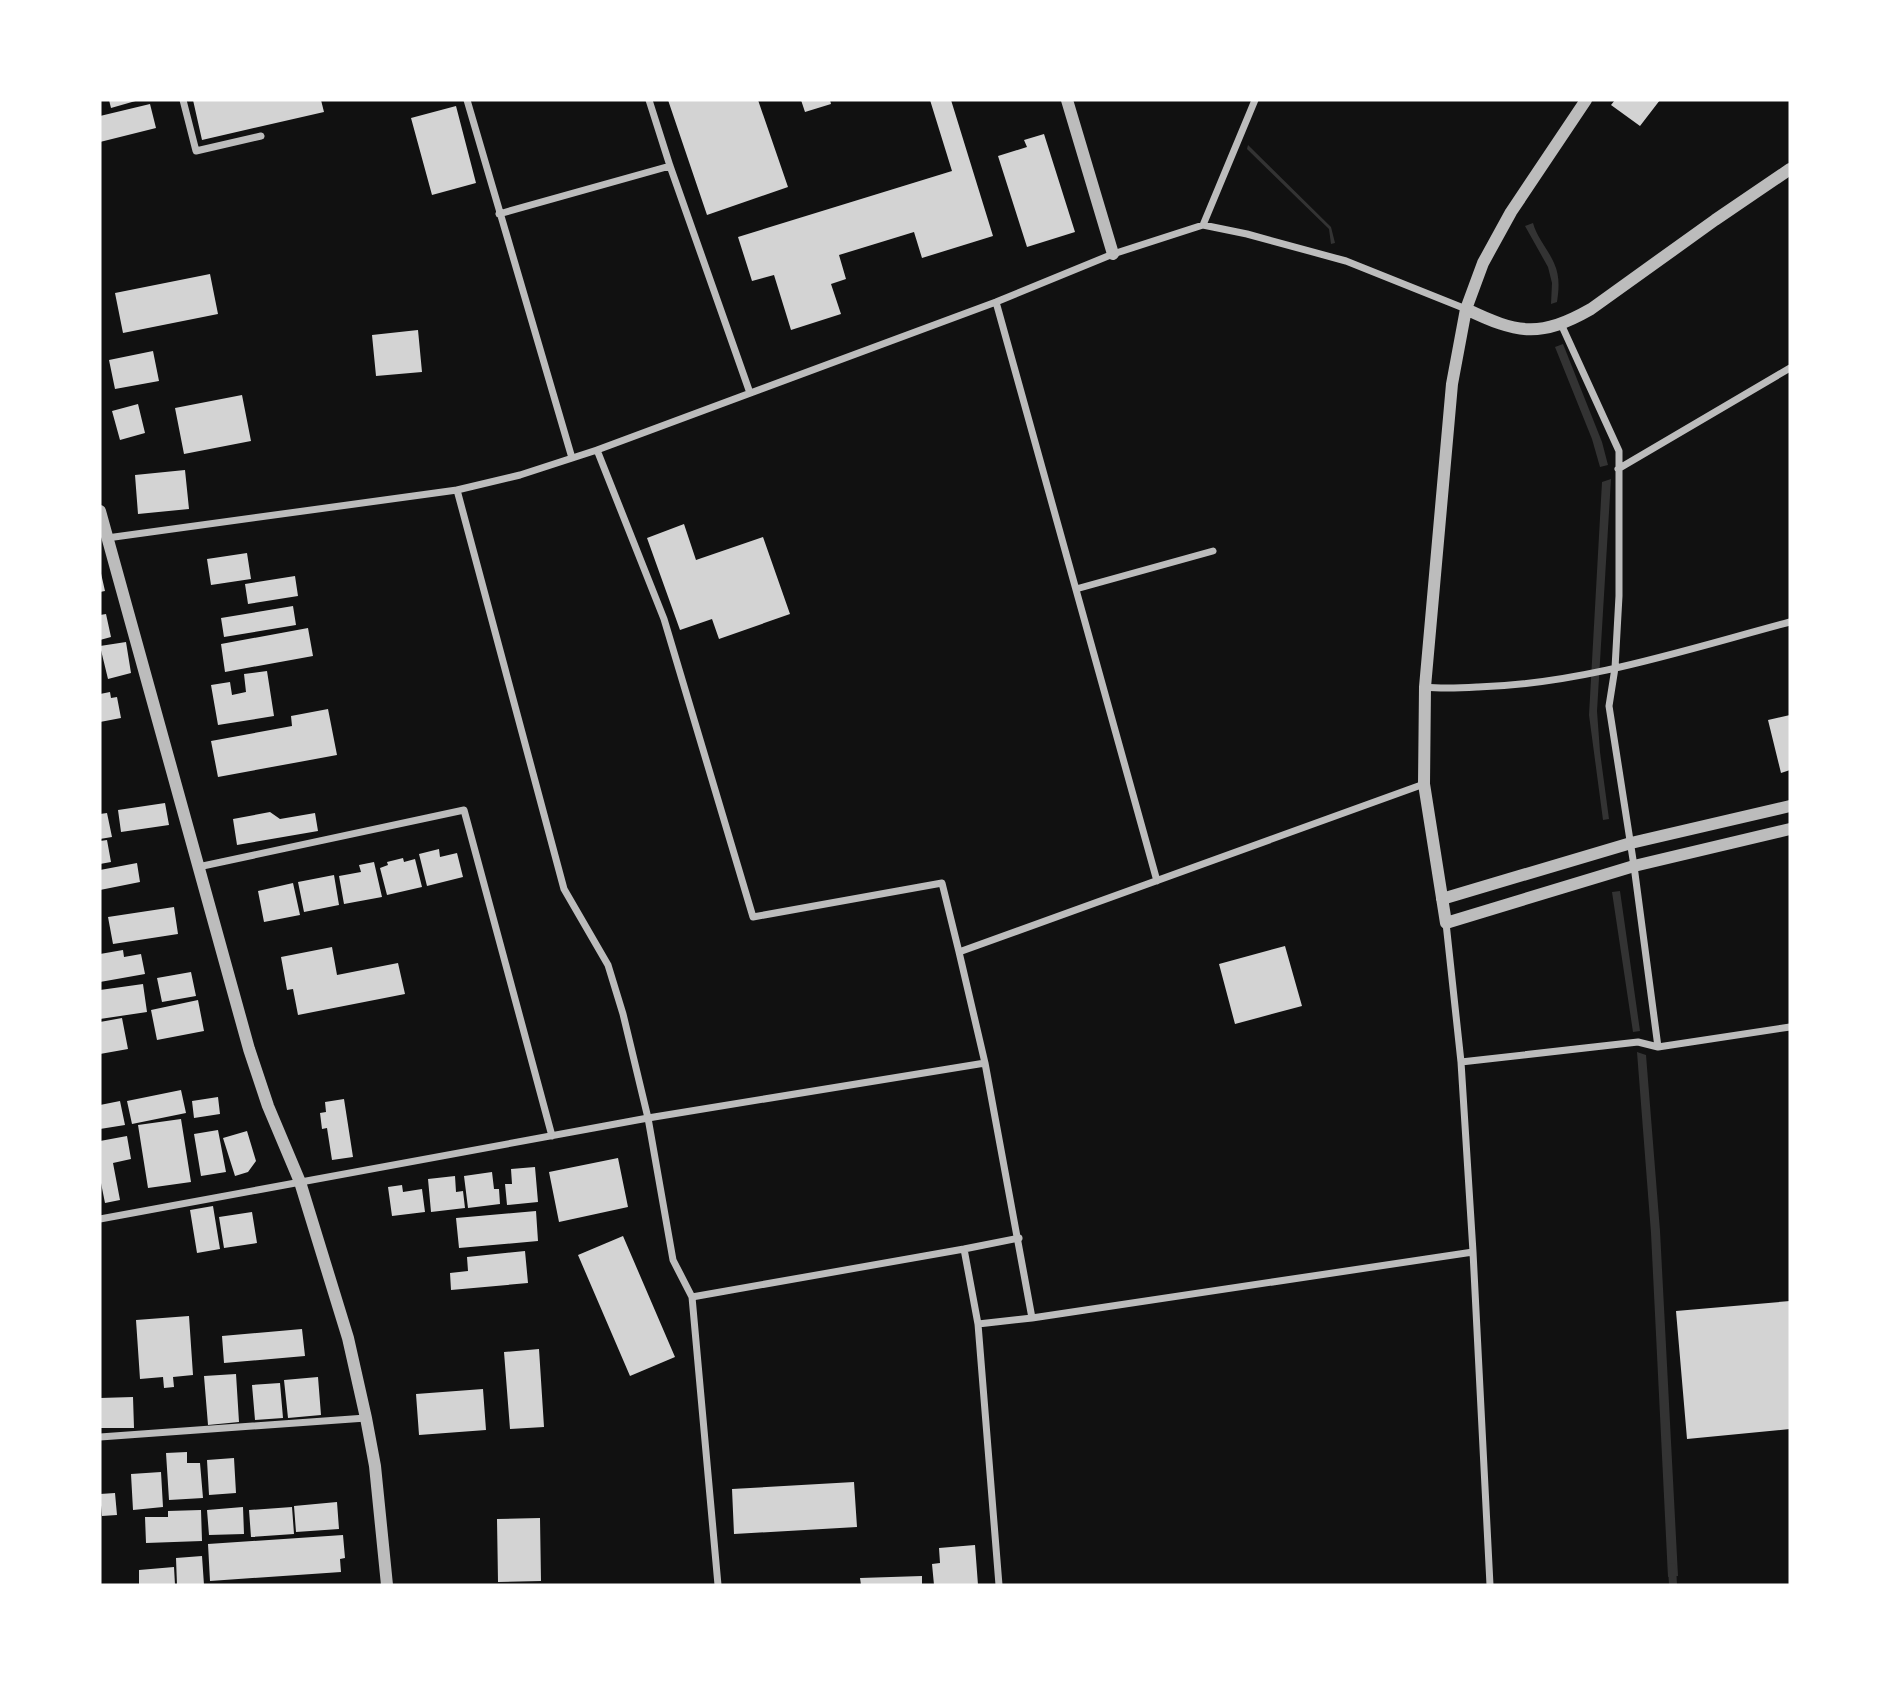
<svg xmlns="http://www.w3.org/2000/svg" width="1890" height="1685" font-family="'Varela Round',sans-serif">
<style>
.water{fill:#333}
.lines{fill:none;stroke-linecap:round;stroke-linejoin:round}
.stream{stroke:#333;stroke-width:8}
.building{fill:#d3d3d3}
.minor{stroke:#bcbcbc;stroke-width:7}
.tertiary{stroke:#bcbcbc;stroke-width:12}
</style>
<rect width="100%" height="100%" fill="#111"/>
<path class="water" d="M1248 145 1331 227 1335 243 1331 244 1329 229 1247 149Z
M1533 223C1537 238 1548 249 1554 263 1560 276 1559 289 1557 302L1551 304 1552 283 1548 267 1525 226Z
M1563 344 1602 442 1608 465 1600 467 1592 439 1555 347Z
M1611 479 1597 711 1600 752 1609 819 1603 820 1589 715 1602 482Z
M1620 891 1640 1031 1633 1032 1612 892Z
M1637 1052 1646 1055 1660 1231 1678 1576 1668 1577 1651 1233Z"/>
<g class="lines">
<path class="stream" d="M1672 1567 1673 1585"/>
</g>
<path class="building" d="M109 100H139L111 108Z
M193 100H321L324 112 202 140Z
M668 100H758L788 187 707 215Z
M801 100H830L831 104 805 112Z
M930 100H951L993 236 922 258 914 232 839 255 846 279 831 284 841 314 791 330 774 275 752 281 738 237 952 171Z
M1615 100H1660L1640 126 1611 105Z
M150 104 156 128 100 142V116Z
M456 106 476 183 432 195 411 118Z
M1044 134 1075 232 1027 247 998 156 1027 147 1024 140Z
M210 274 218 314 123 333 115 293Z
M418 330 422 372 376 376 372 335Z
M153 351 159 381 115 389 109 360Z
M242 395 251 441 184 454 175 408Z
M138 404 145 433 120 440 112 411Z
M185 470 189 509 138 514 135 475Z
M684 524 696 560 763 537 790 614 719 639 712 619 680 630 647 538Z
M247 553 251 579 211 585 207 559Z
M100 569 105 591 100 592Z
M295 576 298 596 248 604 245 584Z
M293 606 296 625 224 637 221 618Z
M106 614 111 637 100 640V615Z
M308 628 313 656 225 672 221 644Z
M126 642 131 673 108 679 100 646Z
M267 671 274 716 218 725 211 685 230 682 232 695 246 692 244 674Z
M110 692 111 698 117 697 121 718 100 722V694Z
M328 709 337 755 218 777 211 741 292 726 291 716Z
M1790 715V770L1781 773 1768 720Z
M165 803 169 825 121 832 118 810Z
M270 812 280 819 315 813 318 831 237 845 233 819Z
M107 813 112 837 100 839V814Z
M107 840 111 862 100 864V841Z
M439 849 440 857 457 853 463 877 427 886 419 854Z
M403 858 404 862 415 859 422 887 387 895 380 868 388 865 387 862Z
M374 862 382 897 344 904 339 876 361 872 359 865Z
M137 863 140 882 100 890V870Z
M334 875 339 905 304 912 298 882Z
M293 883 300 915 264 922 258 891Z
M174 907 178 934 113 944 108 917Z
M1285 946 1302 1006 1235 1024 1219 964Z
M332 947 337 975 398 963 405 994 298 1015 293 989 287 990 281 957Z
M123 950 124 957 141 954 145 974 100 982V954Z
M191 972 196 996 162 1002 157 978Z
M143 984 147 1012 100 1019V990Z
M198 1000 204 1031 157 1040 151 1010Z
M122 1018 128 1049 100 1054V1022Z
M181 1090 186 1113 132 1124 127 1101Z
M218 1097 220 1114 194 1118 192 1101Z
M344 1099 353 1157 332 1160 327 1128 322 1129 320 1113 326 1112 325 1102Z
M120 1101 125 1125 100 1129V1105Z
M181 1119 191 1182 148 1188 138 1125Z
M218 1130 226 1172 201 1176 194 1134Z
M247 1131 256 1161 248 1172 235 1176 223 1138Z
M127 1136 131 1159 113 1163 120 1200 105 1203 100 1178V1141Z
M618 1158 628 1207 559 1222 549 1172Z
M535 1167 538 1202 507 1205 505 1184H512L511 1169Z
M492 1172 494 1189H499L500 1204 468 1208 464 1176Z
M455 1176 456 1192 463 1191 465 1208 431 1212 428 1179Z
M402 1185 403 1192 422 1189 425 1212 392 1216 388 1187Z
M213 1206 220 1249 197 1253 190 1210Z
M536 1211 538 1241 459 1248 456 1218Z
M252 1212 257 1243 224 1248 219 1217Z
M623 1236 675 1357 630 1376 578 1255Z
M525 1251 528 1283 451 1290 450 1273 468 1271 467 1257Z
M1790 1301V1429L1687 1439 1676 1311Z
M189 1316 193 1375 173 1377 174 1387 164 1388 163 1377 140 1379 136 1320Z
M302 1329 305 1356 224 1363 222 1336Z
M539 1349 544 1427 510 1429 504 1352Z
M236 1374 239 1422 208 1425 204 1376Z
M318 1377 321 1415 288 1418 284 1380Z
M280 1383 283 1418 255 1420 252 1385Z
M483 1389 486 1430 419 1435 416 1394Z
M133 1397 134 1428H100V1398Z
M187 1452V1463H200L203 1498 169 1500 166 1453Z
M234 1458 236 1493 209 1495 207 1460Z
M161 1472 163 1507 133 1510 131 1474Z
M854 1482 857 1527 734 1534 732 1489Z
M115 1493 117 1515 102 1516 100 1494Z
M337 1502 339 1529 296 1532 294 1506Z
M243 1507 244 1534 209 1535 207 1510Z
M292 1507 294 1534 251 1537 249 1510Z
M201 1510 202 1541 146 1543 145 1517H168V1511Z
M540 1518 541 1581 498 1582 497 1519Z
M343 1535 345 1558 340 1559 341 1572 210 1581 208 1544Z
M975 1545 978 1585H934L932 1564 940 1563 939 1548Z
M202 1556 204 1585H177L176 1558Z
M174 1567 175 1585H139V1570Z
M922 1576V1585H861L860 1578Z"/>
<g class="lines">
<path class="minor" d="M183 100 196 151 261 136
M467 100 572 458
M649 100 670 166 750 393
M499 214 670 166
M1203 225 1255 100
M996 302 1157 881
M1561 324 1619 451V596L1615 668 1609 706 1634 866 1658 1047 1790 1027
M597 450 664 619 753 917 942 883 959 952
M1618 469 1790 368
M457 490 564 889 608 965 623 1014 648 1118 673 1260 692 1297 718 1585
M107 538 457 490 520 475 597 450 996 302 1113 254 1203 225 1247 234 1346 261 1466 309
M1076 589 1213 551
M1425 687C1443 689 1460 688 1478 687 1584 684 1688 649 1790 622
M198 867 464 810 552 1136
M1446 923 1461 1062 1473 1252 1490 1585
M1461 1062 1638 1042 1658 1047
M100 1219 648 1118 985 1063
M964 1249 978 1324
M692 1297 964 1249 1019 1238
M1032 1318 985 1063 959 952 1424 784
M100 1437 366 1418
M999 1585 978 1324 1032 1318 1473 1252"/>
<path class="tertiary" d="M1067 100 1113 254
M1586 100 1511 212 1483 263 1466 309 1452 384 1425 687 1424 784 1446 923 1634 866 1790 829
M1466 309C1518 334 1540 338 1591 309L1715 220 1790 169
M100 511 249 1049 268 1106 300 1182 348 1338 366 1418 375 1466 387 1585
M1442 899 1631 843 1790 806"/>
</g>
<rect width="1890" height="1685" fill="none" stroke="#ffffff" stroke-width="203"/>
</svg>
